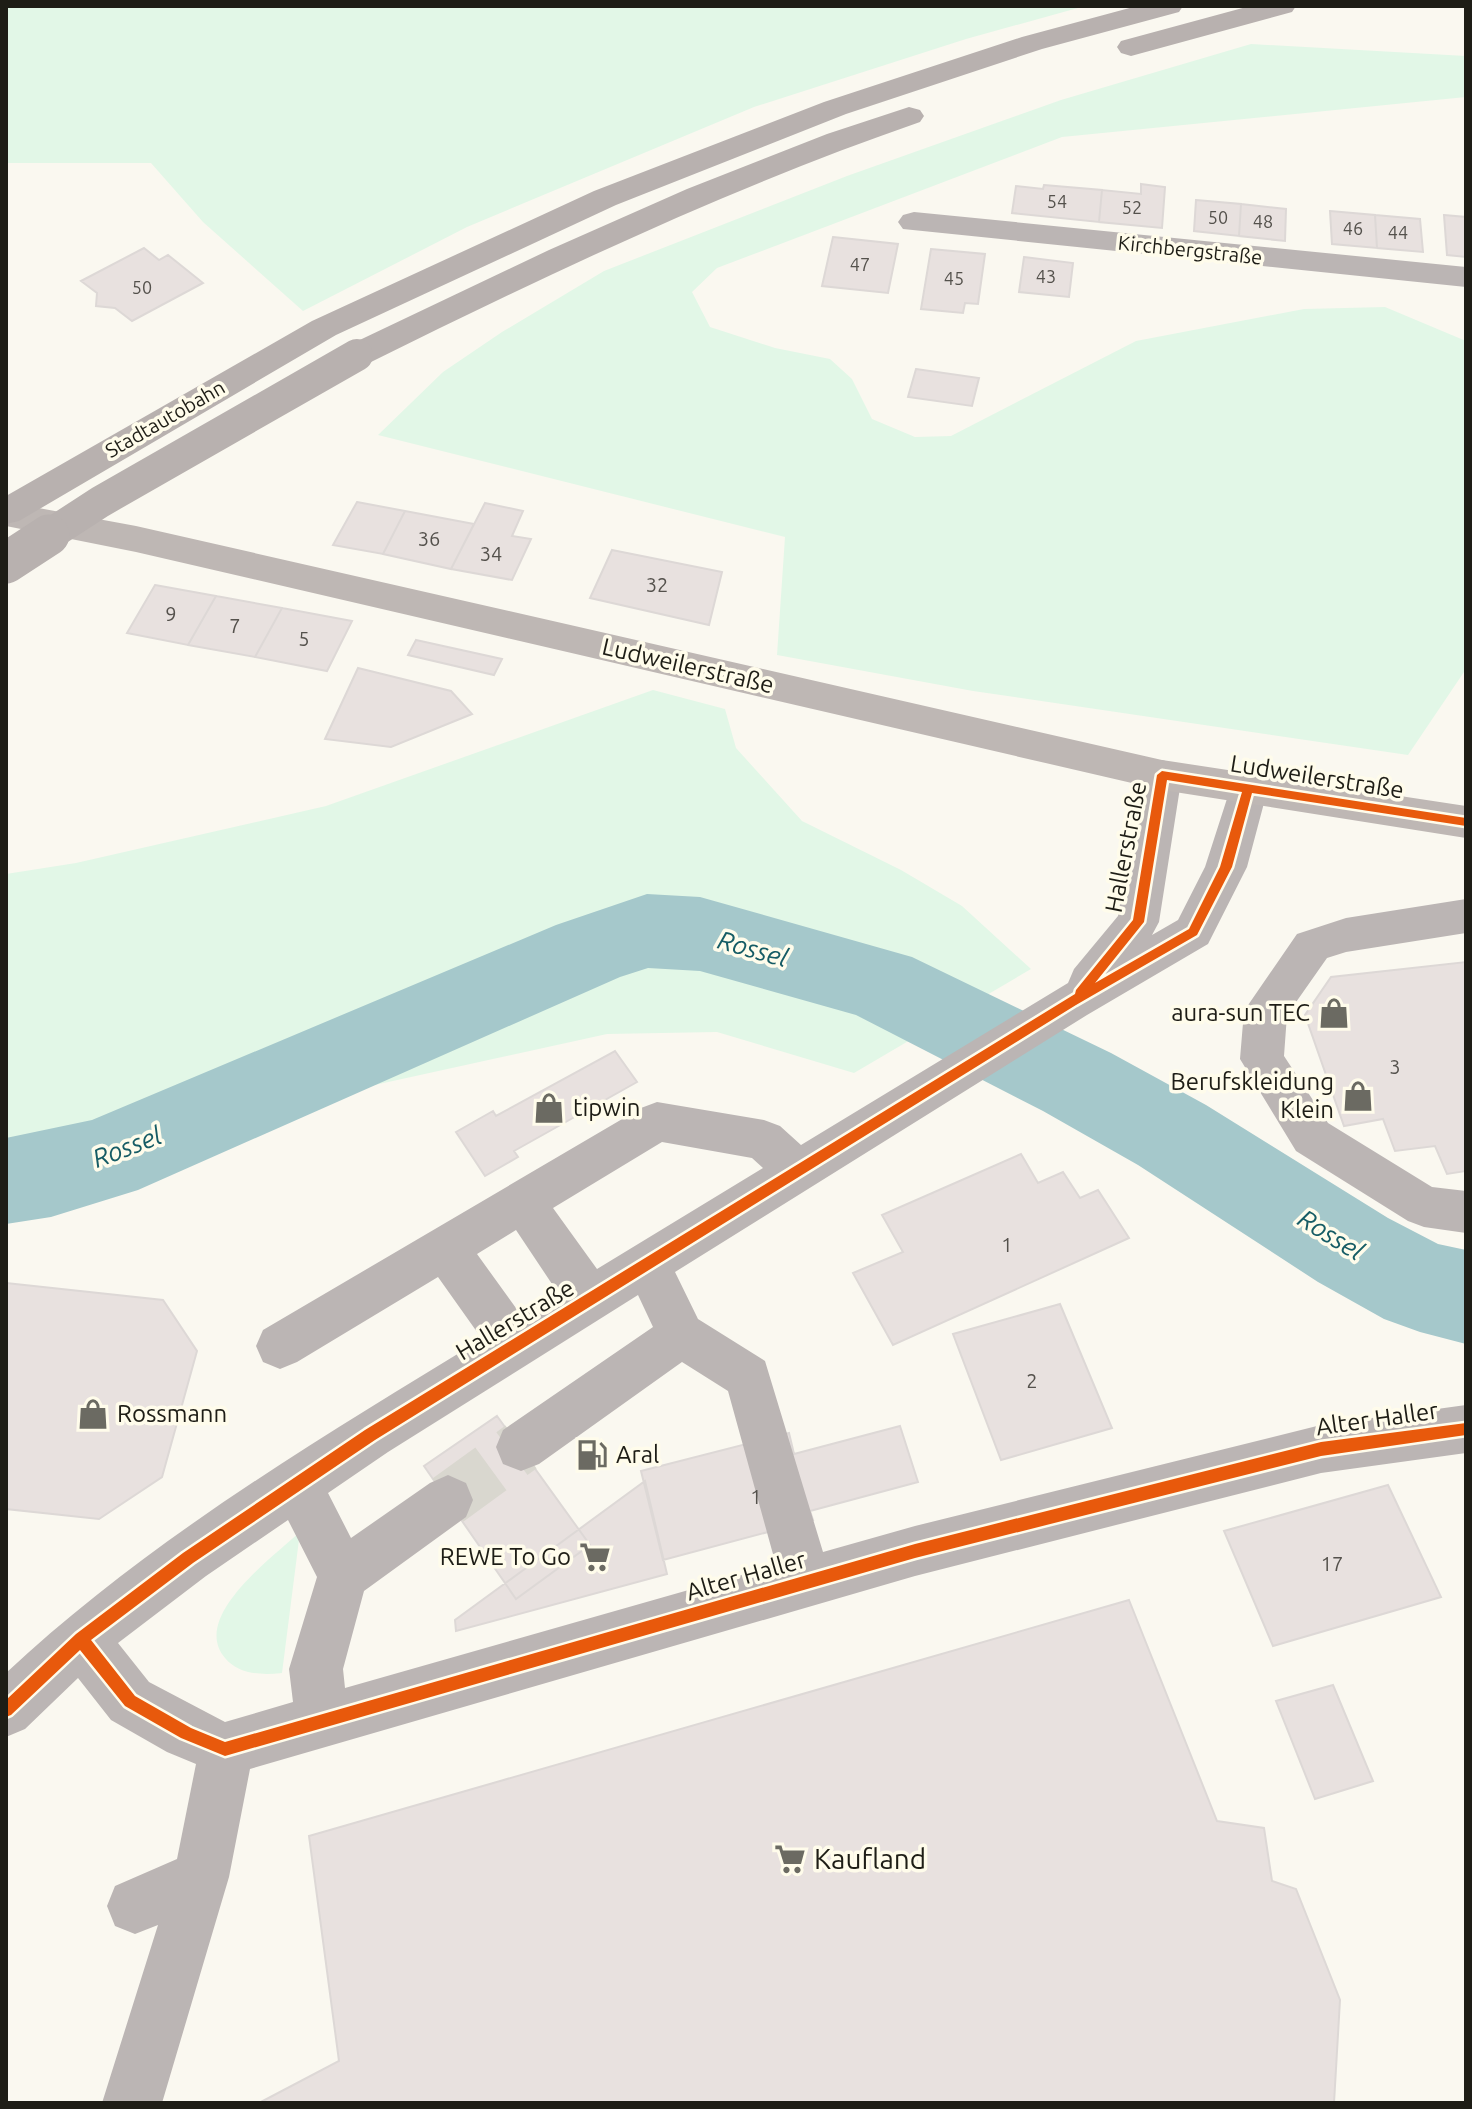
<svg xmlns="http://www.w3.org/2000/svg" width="1472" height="2109" font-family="Ubuntu,sans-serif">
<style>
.green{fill:#e2f7e7}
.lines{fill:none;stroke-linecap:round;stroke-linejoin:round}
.river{fill:#a5c8cb;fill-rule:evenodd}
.building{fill:#e8e1df;stroke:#ddd8d6;stroke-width:2}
.minor-tunnel{stroke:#d9d7cf;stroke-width:53;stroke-dasharray:53 26;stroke-linecap:butt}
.minor{fill:#bbb5b4;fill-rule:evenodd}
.major{fill:#beb7b4;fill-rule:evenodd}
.highway{fill:#b8b1af;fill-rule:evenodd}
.highway-bridge-far1{stroke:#b8b1af;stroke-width:32}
.highway-bridge{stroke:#b8b1af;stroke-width:41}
.cycleway-casing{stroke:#fffceb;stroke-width:5}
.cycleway{fill:#e8590c;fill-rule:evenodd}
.labels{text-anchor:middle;stroke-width:7;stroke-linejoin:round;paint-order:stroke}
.far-number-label{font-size:18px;fill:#54514c}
.far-street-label{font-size:20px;fill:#1e1d16;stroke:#fffceb}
.number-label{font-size:20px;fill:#54514c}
.street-label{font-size:24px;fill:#1e1d16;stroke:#fffceb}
.poi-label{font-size:24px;fill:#1e1d16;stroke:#fffceb;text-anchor:end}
.water-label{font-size:26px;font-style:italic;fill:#165c65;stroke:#fffceb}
.near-poi-label{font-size:28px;fill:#1e1d16;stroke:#fffceb;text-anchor:start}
</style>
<rect width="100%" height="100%" fill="#faf8f0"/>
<path class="green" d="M6 6H1085L966 39 754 107 467 227 303 311 203 222 151 163H6Z
M1251 44 1466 56V97L1062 137 717 268 692 292 710 327 775 348 830 359 852 379 872 419 915 437 951 436 1136 341 1304 309 1385 307 1466 341 1464 672 1408 755 973 691 777 655 785 537 378 435 443 372 502 332 604 271 847 176 1061 100Z
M653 690 725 709 736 748 802 821 901 870 962 906 1031 969 854 1073 717 1032 607 1034 6 1166V874L76 863 326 806Z
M300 1532 282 1673C262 1675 239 1675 225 1658 190 1617 273 1557 300 1532Z"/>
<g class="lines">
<path class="river" d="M647 894 700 897 912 957 1111 1053 1206 1105 1388 1218 1438 1244 1466 1250V1344L1420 1332 1384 1319 1318 1282 1138 1165 1043 1111 856 1015 700 971 648 968 620 977 138 1190 51 1217 6 1224V1138L92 1120 556 925Z"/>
</g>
<path class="building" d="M1141 184 1165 187 1162 228 1099 222 1102 190 1141 194Z
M1044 185 1102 190 1099 222 1012 213 1016 186 1043 189Z
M1196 200 1241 204 1239 236 1194 231Z
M1241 204 1286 209 1285 241 1239 236Z
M1330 211 1375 215 1377 248 1332 244Z
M1375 215 1420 219 1423 252 1377 248Z
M1444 215 1466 217V257L1447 255Z
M833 237 898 244 888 293 822 286Z
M144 248 159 260 168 255 203 283 132 321 115 308 96 306 97 293 81 281Z
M931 249 985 254 978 304 965 303 963 313 921 309Z
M1024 257 1073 263 1069 297 1019 292Z
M916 369 979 378 972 406 908 397Z
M357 502 405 511 383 554 333 545Z
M485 503 523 511 512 536 531 539 512 580 451 569Z
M405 511 474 524 451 569 383 554Z
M612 550 722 572 709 625 590 598Z
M155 585 216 596 188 645 127 633Z
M216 596 282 608 255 657 188 645Z
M282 608 352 621 327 671 255 657Z
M416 640 502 659 494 675 408 655Z
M358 668 451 691 472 714 391 747 325 739Z
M1466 962V1171L1447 1174 1435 1146 1395 1151 1383 1119 1344 1126 1305 1015 1331 977Z
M615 1051 637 1082 514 1151 518 1157 485 1176 456 1132 493 1111 496 1116Z
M1021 1154 1038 1183 1063 1172 1080 1198 1098 1190 1129 1238 893 1345 853 1273 903 1252 882 1215Z
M6 1283 163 1300 197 1351 162 1477 99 1519 6 1509Z
M1060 1304 1112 1428 1001 1460 953 1334Z
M497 1416 590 1545 516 1599 424 1466Z
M900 1426 918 1482 810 1511 813 1520 663 1560 641 1471 789 1433 794 1454Z
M645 1481 667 1574 456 1631 455 1620Z
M1388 1485 1441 1597 1273 1646 1224 1531Z
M1129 1600 1217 1821 1264 1828 1272 1881 1296 1889 1340 2000 1334 2103H259L339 2061 309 1836Z
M1333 1685 1373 1781 1315 1799 1276 1701Z"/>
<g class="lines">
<path class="minor-tunnel" d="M448 1500 521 1447"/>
<path class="minor" d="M914 212 1466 267V287L903 229 898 222 903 215Z
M1162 760 1176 764 1182 775 1159 922 1152 935 1178 920 1205 867 1234 777 1248 773 1262 777 1268 788 1247 867 1208 944 1087 1015 675 1272 698 1319 765 1361 823 1552 915 1526 1321 1425 1466 1405V1453L1321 1473 915 1576 250 1769 229 1877 162 2103H102L158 1925 135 1934 115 1926 107 1906 115 1886 177 1859 196 1764 167 1752 111 1720 78 1678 25 1729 6 1737V1673C147 1541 317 1440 482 1339L438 1277 297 1362 280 1369 263 1362 256 1346 263 1330 641 1108 657 1102 764 1120 780 1126 801 1145 1068 983 1074 969 1118 916 1142 775 1148 764ZM662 1142 752 1158 763 1168 597 1269 553 1208ZM516 1230 558 1293 521 1315 477 1254ZM638 1295 653 1327 503 1430 496 1447 503 1464 521 1471 539 1464 682 1362 728 1391 776 1565 345 1688 343 1669 364 1591 466 1517 473 1500 466 1483 448 1475 430 1483 351 1538 328 1493 388 1452ZM288 1520 317 1577 289 1669 293 1702 225 1722 149 1682 118 1643 206 1576Z
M1466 899V933L1346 952 1327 958 1287 1015 1284 1056 1328 1123 1432 1187 1466 1191V1233L1424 1227 1408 1221 1296 1151 1240 1059 1244 1011 1297 934 1346 918Z"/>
<path class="major" d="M6 502 136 526 1162 760 1466 806V838L1162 790 136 552 6 526Z"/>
<path class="highway" d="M1137 6H1183L1179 12 1042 49 846 114 616 205 336 335 19 521 6 524V496L312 321 594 191 824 102 1022 37Z
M1250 6H1296L1292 12 1131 56 1121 53 1117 47 1121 41Z
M909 107 920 110 924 116 920 122C729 188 549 274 369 363L357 366 345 363 340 355 345 347 549 250 687 189 827 134Z"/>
<path class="highway-bridge-far1" d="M46 537 100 502 357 355"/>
<path class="highway-bridge" d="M6 563 49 535"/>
<defs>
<path id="cycleway" d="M1162 771 1466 818V826L1252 793 1232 867 1197 935 1076 1005 375 1440 193 1563 91 1640 135 1696 191 1728 225 1742 915 1544 1321 1442 1466 1423V1435L1321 1456 915 1558 225 1756 181 1738 125 1706 80 1650 11 1715 6 1717V1700L76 1634 183 1553 365 1430 1075 994 1076 990 1133 920 1157 775ZM1167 780 1242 792 1220 867 1189 929 1095 983 1144 922Z"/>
</defs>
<use href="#cycleway" class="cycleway-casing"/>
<use href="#cycleway" class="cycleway"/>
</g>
<defs>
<symbol id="shop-bare" viewBox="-9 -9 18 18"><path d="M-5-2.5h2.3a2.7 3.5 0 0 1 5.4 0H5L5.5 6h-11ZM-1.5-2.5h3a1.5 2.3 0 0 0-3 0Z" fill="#6b6a62" stroke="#fffceb" stroke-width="2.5" paint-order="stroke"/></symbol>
<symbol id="fuel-bare" viewBox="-9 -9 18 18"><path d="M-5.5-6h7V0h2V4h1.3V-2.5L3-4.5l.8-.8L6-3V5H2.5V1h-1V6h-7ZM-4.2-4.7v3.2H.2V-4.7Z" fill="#6b6a62" stroke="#fffceb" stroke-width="2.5" paint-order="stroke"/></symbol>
<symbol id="supermarket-bare" viewBox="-9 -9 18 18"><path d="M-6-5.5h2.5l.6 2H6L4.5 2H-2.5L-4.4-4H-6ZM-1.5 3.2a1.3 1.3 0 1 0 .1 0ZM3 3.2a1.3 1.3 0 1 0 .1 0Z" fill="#6b6a62" stroke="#fffceb" stroke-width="2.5" paint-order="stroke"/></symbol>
</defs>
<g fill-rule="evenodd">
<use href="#shop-bare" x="1312" y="991" width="44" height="44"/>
<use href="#shop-bare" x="1336" y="1074" width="44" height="44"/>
<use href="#shop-bare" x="527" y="1086" width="44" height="44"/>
<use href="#shop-bare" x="71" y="1392" width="44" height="44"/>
<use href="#fuel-bare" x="570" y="1433" width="44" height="44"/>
<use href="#supermarket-bare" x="573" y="1535" width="44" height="44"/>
<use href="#supermarket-bare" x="768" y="1837" width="44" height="44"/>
</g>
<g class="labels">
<g class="far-number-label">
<text x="1057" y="208">54</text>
<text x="1132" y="214">52</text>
<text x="1218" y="224">50</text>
<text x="1263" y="228">48</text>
<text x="1353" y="235">46</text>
<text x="1398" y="239">44</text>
<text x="860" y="271">47</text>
<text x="1046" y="283">43</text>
<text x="954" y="285">45</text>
<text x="142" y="294">50</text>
</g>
<g class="far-street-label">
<text transform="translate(1190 250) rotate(6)" y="7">Kirchbergstraße</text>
<text transform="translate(165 419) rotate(-30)" y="7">Stadtautobahn</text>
</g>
<g class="number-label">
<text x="429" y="546">36</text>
<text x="491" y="561">34</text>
<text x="657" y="592">32</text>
<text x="171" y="621">9</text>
<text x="235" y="633">7</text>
<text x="304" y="646">5</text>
<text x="1395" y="1074">3</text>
<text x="1007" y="1252">1</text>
<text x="1032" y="1388">2</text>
<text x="756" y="1504">1</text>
<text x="1332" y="1571">17</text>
</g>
<g class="street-label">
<text transform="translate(688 666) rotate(13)" y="8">Ludweilerstraße</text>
<text transform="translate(1317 777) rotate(9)" y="8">Ludweilerstraße</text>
<text transform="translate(1126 847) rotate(-79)" y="8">Hallerstraße</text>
<text transform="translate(515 1320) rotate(-31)" y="8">Hallerstraße</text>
<text transform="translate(1377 1419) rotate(-8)" y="8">Alter Haller</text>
<text transform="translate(746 1576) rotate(-16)" y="8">Alter Haller</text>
</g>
<g class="poi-label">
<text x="1310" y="1021">aura-sun TEC</text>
<text x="1334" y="1090">Berufskleidung<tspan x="1334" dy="28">Klein</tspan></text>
<text x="573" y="1116" text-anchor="start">tipwin</text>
<text x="117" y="1422" text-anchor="start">Rossmann</text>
<text x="616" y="1463" text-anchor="start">Aral</text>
<text x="571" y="1565">REWE To Go</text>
</g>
<g class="water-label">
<text transform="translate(753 949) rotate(16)" y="9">Rossel</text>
<text transform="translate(127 1147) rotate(-21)" y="9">Rossel</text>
<text transform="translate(1331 1235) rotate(32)" y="9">Rossel</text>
</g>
<g class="near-poi-label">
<text x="814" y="1869">Kaufland</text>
</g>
</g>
<rect width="1472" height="2109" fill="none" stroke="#1e1d16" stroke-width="16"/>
</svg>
